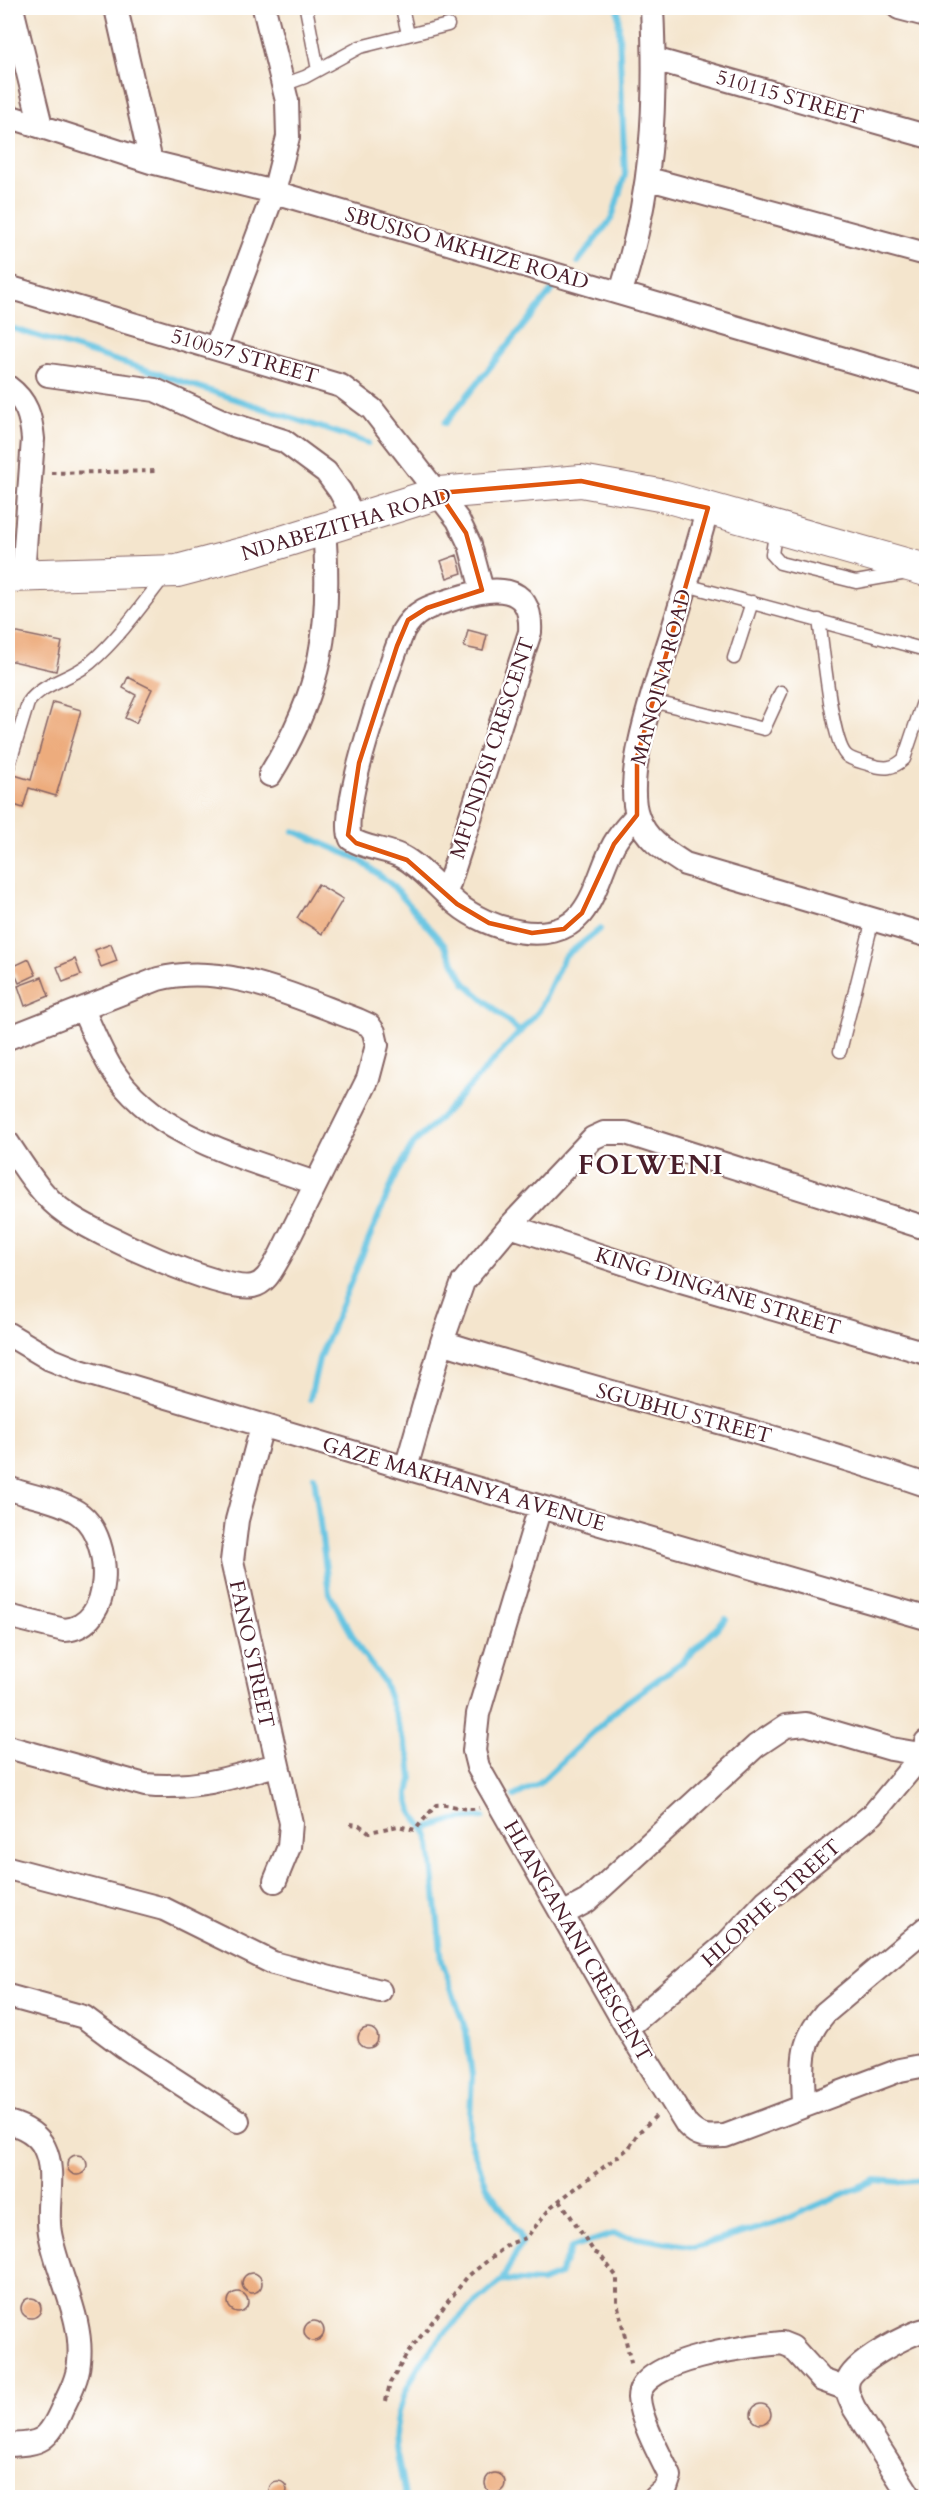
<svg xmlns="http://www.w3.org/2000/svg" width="934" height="2505" font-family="Cardo,serif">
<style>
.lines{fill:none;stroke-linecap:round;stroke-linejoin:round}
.stream{stroke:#63c3e1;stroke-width:6}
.building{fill:#edac7d}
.lane-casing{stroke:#866464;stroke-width:15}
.street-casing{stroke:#866464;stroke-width:26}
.secondary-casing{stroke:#866464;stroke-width:34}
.path{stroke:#866464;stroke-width:4;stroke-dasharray:4.5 4.5;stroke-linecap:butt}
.lane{stroke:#fff;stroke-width:12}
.street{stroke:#fff;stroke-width:22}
.secondary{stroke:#fff;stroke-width:32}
.marked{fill:none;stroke:#e0560e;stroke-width:4.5;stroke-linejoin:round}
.labels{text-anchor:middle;stroke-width:4.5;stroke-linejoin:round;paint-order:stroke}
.street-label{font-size:21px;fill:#4a1f2b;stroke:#fff}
.district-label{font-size:27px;font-weight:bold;letter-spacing:1.5px;fill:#4a1f2b;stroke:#fff}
</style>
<rect width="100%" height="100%" fill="#fff"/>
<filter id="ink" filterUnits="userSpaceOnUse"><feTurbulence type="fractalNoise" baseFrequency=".0167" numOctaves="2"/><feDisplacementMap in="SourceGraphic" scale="12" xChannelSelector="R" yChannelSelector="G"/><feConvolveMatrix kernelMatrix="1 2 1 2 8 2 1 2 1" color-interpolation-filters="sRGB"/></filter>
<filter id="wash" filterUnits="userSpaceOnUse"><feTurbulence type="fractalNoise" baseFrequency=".008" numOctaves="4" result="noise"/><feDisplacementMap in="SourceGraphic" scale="24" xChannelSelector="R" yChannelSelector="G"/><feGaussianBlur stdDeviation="1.35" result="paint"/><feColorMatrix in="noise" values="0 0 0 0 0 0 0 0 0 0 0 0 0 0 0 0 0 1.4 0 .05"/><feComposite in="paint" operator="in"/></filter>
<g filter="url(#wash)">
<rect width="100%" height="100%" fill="#f4e5cd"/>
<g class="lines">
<path class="stream" d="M578 262 612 218 625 175 618 8
M8 327 147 370 368 443
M445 423 558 283
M294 831 358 859 391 884 445 946 465 983 520 1032
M310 1399 319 1359 396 1174 413 1144 448 1110 539 1011 564 957 600 929
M314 1476 329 1593 361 1651 384 1682 410 1759 412 1779 408 1798 413 1814 427 1833 430 1844 442 1961 466 2031 472 2076 469 2137 487 2187 519 2233 522 2242 502 2280
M514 1796 538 1784 621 1706 683 1661 726 1619
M424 1829 453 1820 483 1817
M405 2498C403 2477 393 2450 396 2429 403 2365 455 2320 502 2280L541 2282 559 2275 571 2248 612 2234 695 2247 776 2223 875 2180 901 2182 926 2180"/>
</g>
<g id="blocks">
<path class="building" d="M457 555 462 573 447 578 441 561Z
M468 630 487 635 483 651 464 647Z
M8 631 62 642 56 671 8 660Z
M128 677 152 689 136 723 125 718 136 695 123 688Z
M53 702 81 710 56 796 29 788 23 808 8 803V773L31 780Z
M318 884 343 899 322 934 297 918Z
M111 944 117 961 101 967 95 950Z
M29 959 36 975 19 983 12 967Z
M75 959 81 975 63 982 57 967Z
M42 977 49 996 25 1006 18 986Z
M358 2038a10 10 0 1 1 20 0a10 10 0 1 1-20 0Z
M67 2165a10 10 0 1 1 20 0a10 10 0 1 1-20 0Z
M242 2283a10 10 0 1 1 20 0a10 10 0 1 1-20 0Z
M228 2302a10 10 0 1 1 20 0a10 10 0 1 1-20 0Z
M21 2308a10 10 0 1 1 20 0a10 10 0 1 1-20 0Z
M304 2331a10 10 0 1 1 20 0a10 10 0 1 1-20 0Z
M751 2414a10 10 0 1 1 20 0a10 10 0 1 1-20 0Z
M485 2483a10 10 0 1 1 20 0a10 10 0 1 1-20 0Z
M269 2490a9 9 0 1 1 18 0a9 9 0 1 1-18 0Z
M312 2494 319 2498H302L305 2495Z"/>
</g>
</g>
<g filter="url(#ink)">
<use href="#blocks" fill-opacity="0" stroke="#866464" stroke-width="1.5"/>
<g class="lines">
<defs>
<path id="lane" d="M306 8 318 70
M402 8 408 34
M283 85 305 77 360 47 448 25
M776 528 772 554 780 563 856 582 907 573
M686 585 926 650
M819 620C823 645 831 740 846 755 852 761 863 762 871 765 885 769 893 769 904 759L926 693
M734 658 752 602
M652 701 764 729 781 692
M9 765 28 703C42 683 71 679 90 663 119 638 142 605 166 574
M840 1051 873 919"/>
<path id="street" d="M12 8 41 126
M116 8 151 162
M899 8 926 15
M654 59 926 136
M8 116 151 162 274 192 926 383
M649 179 926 254
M8 287 341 386 372 409 458 520 470 545 482 590
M621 292C652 193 657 111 652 8
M216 347 274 192 288 137 287 101 264 8
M48 375 155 390 227 423 284 441 326 472 340 491 355 519
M8 387C27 401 31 417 33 439L23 575
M708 508C697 546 687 584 675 622 662 668 621 773 638 817 646 840 665 851 685 864L926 935
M270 775C322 691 332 626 324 529
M446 893 530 632C533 581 491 587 457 598 434 605 415 609 403 631 390 665 337 811 351 839 367 850 389 848 406 859 425 871 439 889 457 904 487 929 552 949 581 914 597 894 602 866 614 844 620 833 629 824 637 815
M83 1010C92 1029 100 1050 111 1068 155 1138 243 1157 315 1183
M8 1038 158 979C226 962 295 997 358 1020L369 1025 374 1032 377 1045 368 1079 280 1256C273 1267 267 1283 253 1286 223 1293 93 1233 66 1213 41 1196 24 1167 8 1143
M510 1226 681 1282 926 1353
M8 1334 50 1359 80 1371 406 1468 926 1618
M442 1342C602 1393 767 1431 926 1485
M262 1426 237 1520 232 1561 291 1823 289 1847 275 1881
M406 1468 442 1342 463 1282 510 1226 593 1138 604 1133H626L926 1228
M8 1488C30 1497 62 1500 81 1515 113 1540 115 1627 64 1630L8 1616
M540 1507 478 1714 474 1751 478 1767 627 2028 687 2125C699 2138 708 2137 725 2136L900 2070 926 2065
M8 1747 145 1785C194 1790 230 1778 276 1765
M8 1868 164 1909 273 1963 380 1991
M563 1914 587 1901 756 1746 786 1726 806 1724 891 1749 926 1755
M8 1996 84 2017 123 2046 238 2121
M627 2028 726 1944 766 1901 873 1814 923 1754 926 1742
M804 2105C803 2067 798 2044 825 2013L926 1928
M8 2122C22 2126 37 2133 44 2147 57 2173 45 2205 50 2233 57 2274 84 2319 79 2362 78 2378 69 2395 62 2409 48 2441 41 2444 8 2445
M655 2498 666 2488 670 2476C660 2456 640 2419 639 2398 638 2359 752 2346 782 2343L792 2347 822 2380 847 2389
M911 2498 854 2408C850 2399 845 2391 848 2381 852 2364 910 2332 926 2330"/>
<path id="secondary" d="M8 576 177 571 253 551 439 493 581 481 665 496 926 570"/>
</defs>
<use href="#lane" class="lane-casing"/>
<use href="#street" class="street-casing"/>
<use href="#secondary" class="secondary-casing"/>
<path class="path" d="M51 473 157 471
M350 1824 359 1825 369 1832 398 1826 415 1830 436 1805C452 1803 464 1812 479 1808
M560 2200 594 2252 600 2255 617 2277V2302L632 2367
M386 2401 390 2383 407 2354 468 2276 509 2244 526 2238 552 2206 629 2148 638 2133 658 2114"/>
<use href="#lane" class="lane"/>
<use href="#street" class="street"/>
<use href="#secondary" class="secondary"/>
</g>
</g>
<path class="marked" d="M581 481 708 508 637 757V815L614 844 582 913 564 929 532 933 489 923 457 904 407 860 356 843 348 835 359 763 397 646 408 620 427 608 482 590 466 533 439 493Z"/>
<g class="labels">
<g class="street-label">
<text transform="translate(790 97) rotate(16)" y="7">510115 STREET</text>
<text transform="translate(467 248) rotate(16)" y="7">SBUSISO MKHIZE ROAD</text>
<text transform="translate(245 356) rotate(16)" y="7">510057 STREET</text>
<text transform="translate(346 524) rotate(-16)" y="7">NDABEZITHA ROAD</text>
<text transform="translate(661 677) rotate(-75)" y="7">MANQINA ROAD</text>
<text transform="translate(492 748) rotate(-72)" y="7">MFUNDISI CRESCENT</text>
<text transform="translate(718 1291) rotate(17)" y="7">KING DINGANE STREET</text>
<text transform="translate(684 1413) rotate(15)" y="7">SGUBHU STREET</text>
<text transform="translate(464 1484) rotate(16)" y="7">GAZE MAKHANYA AVENUE</text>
<text transform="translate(252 1654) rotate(78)" y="7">FANO STREET</text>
<text transform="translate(771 1903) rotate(-42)" y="7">HLOPHE STREET</text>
<text transform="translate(578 1941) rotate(60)" y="7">HLANGANANI CRESCENT</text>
</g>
<g class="district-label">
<text x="651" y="1174">FOLWENI</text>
</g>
</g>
<rect width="934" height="2505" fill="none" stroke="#fff" stroke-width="30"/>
</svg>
